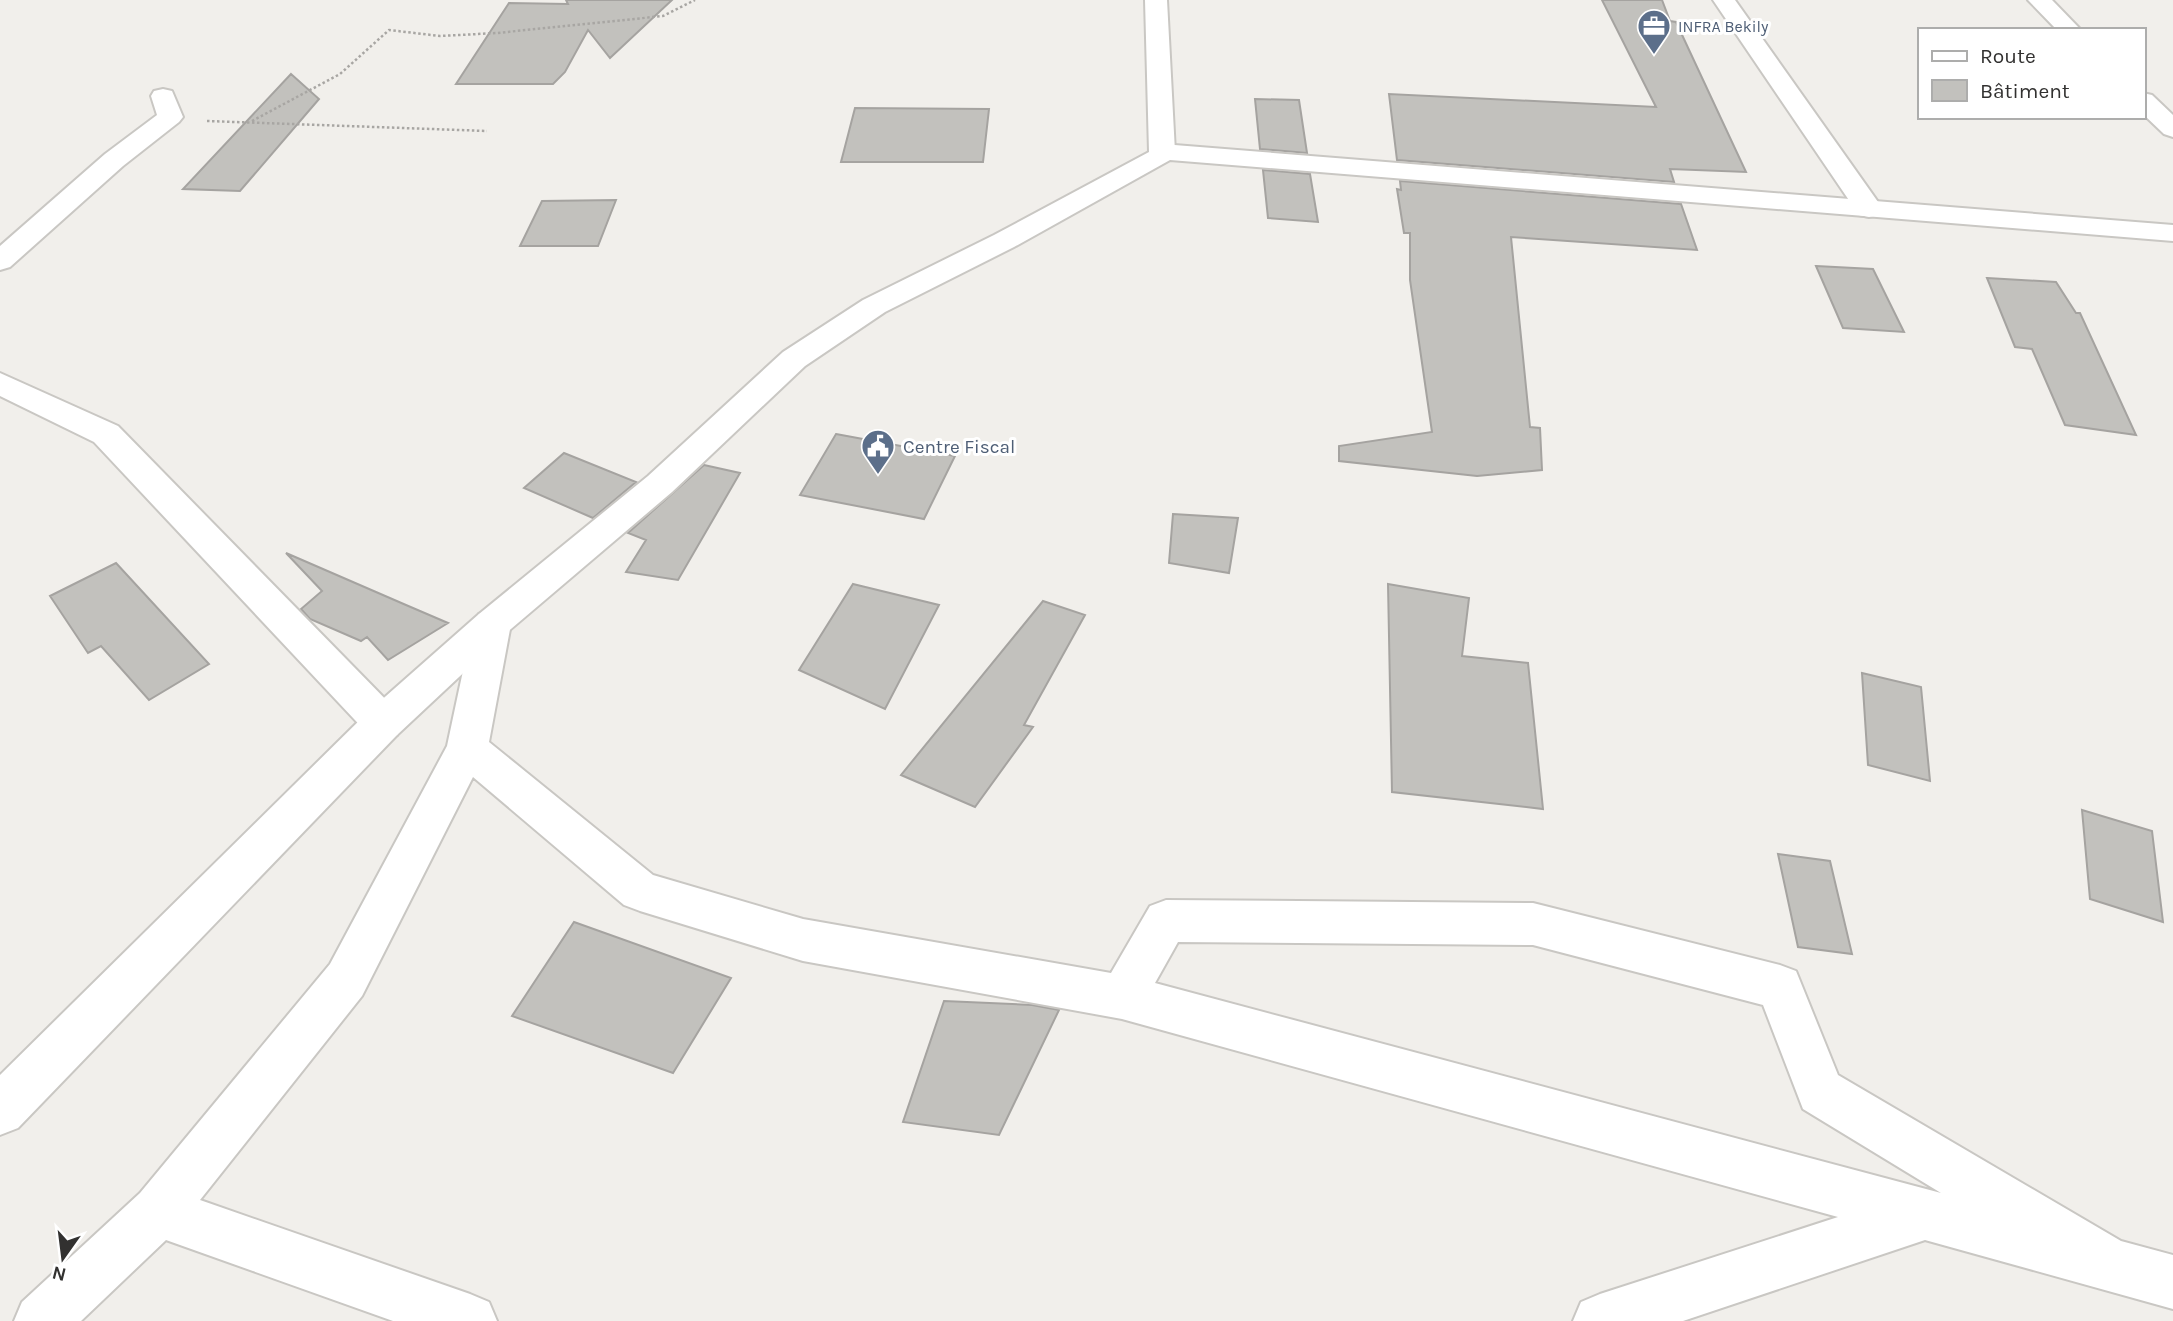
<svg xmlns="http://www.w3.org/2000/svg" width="2173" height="1321" font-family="Karla,sans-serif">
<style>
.building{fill:#c2c1bd;stroke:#a5a3a0;stroke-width:2}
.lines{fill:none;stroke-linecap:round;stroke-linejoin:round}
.street-casing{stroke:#c9c7c3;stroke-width:4}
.secondary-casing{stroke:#c9c7c3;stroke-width:4}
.path{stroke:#a8a6a3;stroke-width:2.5;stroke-dasharray:2.5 2.5;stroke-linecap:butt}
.street{fill:#fff;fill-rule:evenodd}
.secondary{fill:#fff;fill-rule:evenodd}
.labels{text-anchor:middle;stroke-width:6;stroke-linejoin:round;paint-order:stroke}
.far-service-label{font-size:16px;fill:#4e5e75;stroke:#fff;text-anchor:start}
.service-label{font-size:19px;fill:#4e5e75;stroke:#fff;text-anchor:start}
</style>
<rect width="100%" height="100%" fill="#f1efeb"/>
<path class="building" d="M566 0H672L610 58 588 30 565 72 553 84H456L509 3 568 4Z
M1602 0H1662L1670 21 1676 22 1746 172 1670 169 1674 182 1397 160 1389 94 1656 107Z
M291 74 319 99 240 191 183 189Z
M1255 99 1299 100 1307 153 1260 149Z
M855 108 989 109 983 162H841Z
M1263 170 1310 174 1318 222 1268 218Z
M1400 181 1681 204 1697 250 1511 237 1530 427 1540 428 1542 470 1477 476 1339 461V446L1432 432 1410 280V233H1404L1397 189 1401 190Z
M616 200 598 246H520L542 201Z
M1816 266 1873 269 1904 332 1843 328Z
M1987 278 2056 282 2076 313H2080L2136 435 2065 425 2032 349 2015 347Z
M836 434 955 456 924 519 800 495Z
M564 453 636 482 593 518 524 488Z
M704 465 740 473 678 580 626 572 646 540 628 533Z
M1173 514 1238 518 1229 573 1169 563Z
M286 553 406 605 448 623 388 660 367 637 361 641 310 619 301 609 322 591Z
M116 563 209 664 149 700 101 646 88 653 50 596Z
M853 584 939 605 885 709 799 670Z
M1388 584 1469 598 1462 656 1528 663 1543 809 1392 792Z
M1043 601 1085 615 1024 725 1033 727 975 807 901 775Z
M1862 673 1921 687 1930 781 1868 765Z
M2082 810 2152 831 2163 922 2090 899Z
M1778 854 1830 861 1852 954 1798 947Z
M574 922 731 978 673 1073 512 1016Z
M944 1001 1032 1005 1059 1010 999 1135 903 1122Z"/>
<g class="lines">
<defs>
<path id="street" d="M1145 0H1167L1175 152 1171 157 1162 160 1153 157 1149 152Z
M1713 0H1735L1883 209 1879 215 1869 217 1859 215Z
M2028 0H2052L2081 30H2057Z
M163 89 172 91 183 117 179 122 123 166 10 267 0 270V246L105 154 157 115 151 96 154 91Z
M2143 93 2152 95 2173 115V137L2164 134 2143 114Z
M0 373 118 426 397 711 403 723 397 735 383 739 369 735 94 442 0 396Z
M492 610 505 614 511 624 489 742 653 875 803 919 1111 973 1150 906 1166 900 1533 903 1780 965 1796 971 1838 1075 2121 1241 2173 1255V1309L1925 1240 1683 1321H1573L1581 1302 1600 1294 1838 1217 1122 1019 803 961 640 911 624 905 473 777 362 996 200 1200 470 1294 489 1302 497 1321H393L166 1240 81 1321H14L22 1302 140 1193 330 964 447 746 473 624 479 614ZM1178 942 1533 945 1763 1005 1803 1109 1941 1193 1155 983Z"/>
<path id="secondary" d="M1162 144 2173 225V241L1170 160 1014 247 885 312 805 366 672 492 505 634 397 735 18 1128 0 1135V1075L369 711 479 614 648 476 783 352 863 300 994 235 1149 152 1153 147Z"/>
</defs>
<use href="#street" class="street-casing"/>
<use href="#secondary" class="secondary-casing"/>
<path class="path" d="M207 121 487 131
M252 121 340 74 389 30 440 36 497 33 663 16 695 0"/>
<use href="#street" class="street"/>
<use href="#secondary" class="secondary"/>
</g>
<defs>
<symbol id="office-pin" viewBox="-11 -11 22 30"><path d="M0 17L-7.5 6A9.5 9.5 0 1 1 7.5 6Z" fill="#5c6f8a" stroke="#fff"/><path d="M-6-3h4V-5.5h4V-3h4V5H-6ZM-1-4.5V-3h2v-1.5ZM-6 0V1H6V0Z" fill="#fff"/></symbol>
<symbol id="civic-pin" viewBox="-11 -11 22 30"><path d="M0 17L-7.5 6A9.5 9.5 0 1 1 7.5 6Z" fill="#5c6f8a" stroke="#fff"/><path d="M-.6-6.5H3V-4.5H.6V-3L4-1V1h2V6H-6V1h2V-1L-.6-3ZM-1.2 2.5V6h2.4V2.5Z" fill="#fff"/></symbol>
</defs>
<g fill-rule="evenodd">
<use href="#office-pin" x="1635" y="7" width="38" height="52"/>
<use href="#civic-pin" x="859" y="427" width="38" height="52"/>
</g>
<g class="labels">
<g class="far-service-label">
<text x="1678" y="32">INFRA Bekily</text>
</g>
<g class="service-label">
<text x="903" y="453">Centre Fiscal</text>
</g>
</g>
<rect x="1918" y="28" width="228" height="91" fill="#ffffff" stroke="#adadac" stroke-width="2"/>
<rect x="1932" y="51" width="35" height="10" fill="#ffffff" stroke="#adadac" stroke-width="2"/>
<text x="1980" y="63" font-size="21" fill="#323130">Route</text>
<rect x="1932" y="80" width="35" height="21" fill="#c2c1bd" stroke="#adadac" stroke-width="2"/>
<text x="1980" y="98" font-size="21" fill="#323130">Bâtiment</text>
<g transform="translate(63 1258) rotate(194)" stroke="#ffffff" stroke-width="5" paint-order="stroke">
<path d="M0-5L12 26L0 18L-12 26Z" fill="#323130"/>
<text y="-10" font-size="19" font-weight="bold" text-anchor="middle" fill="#323130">N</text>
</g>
</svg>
